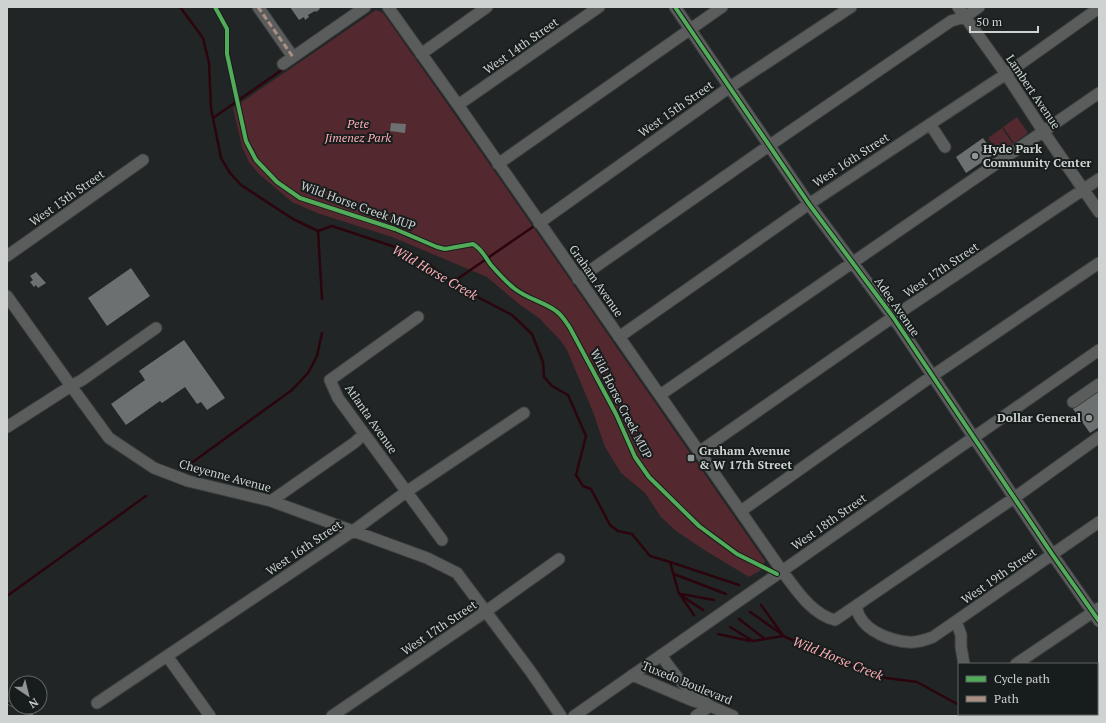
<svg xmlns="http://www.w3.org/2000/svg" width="1106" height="723" font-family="'PT Serif',serif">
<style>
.green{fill:#53282f}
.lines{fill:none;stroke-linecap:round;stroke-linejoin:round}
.stream{stroke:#2b050e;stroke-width:2.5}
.building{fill:#6d7070}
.minor-casing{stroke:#3e4141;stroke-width:13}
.minor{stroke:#5a5d5c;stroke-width:11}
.rail-casing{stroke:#5b5d5d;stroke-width:4}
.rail{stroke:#171d1c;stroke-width:2.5;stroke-dasharray:8;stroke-linecap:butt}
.quiet{stroke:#ac8f84;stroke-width:3;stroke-dasharray:6 3;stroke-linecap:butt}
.cycleway-casing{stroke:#171d1c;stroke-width:6}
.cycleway{stroke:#51ab58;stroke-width:4}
.poi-dot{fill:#929595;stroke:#171d1c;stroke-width:1.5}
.labels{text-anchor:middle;stroke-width:4;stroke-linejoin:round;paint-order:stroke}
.street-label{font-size:12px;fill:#ced2d1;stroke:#171d1c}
.park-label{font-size:12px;font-style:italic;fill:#fcabb5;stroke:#171d1c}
.poi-label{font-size:12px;font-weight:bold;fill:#ced2d1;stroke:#171d1c;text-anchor:start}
.water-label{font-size:13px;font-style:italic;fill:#fdadb6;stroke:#171d1c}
</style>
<rect width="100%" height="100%" fill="#222525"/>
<path class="green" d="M376 10 383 13C501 179 617 348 733 515L765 561 761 570 749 577 706 551 676 531 661 517 645 493 621 473 605 447 593 412 567 350 560 340 539 318 519 304 487 277 392 237 317 213 292 202 259 174 249 162 242 147 233 108Z
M1017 117 1028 133 1014 143 1003 127Z
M1002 128 1013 144 999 153 988 138Z"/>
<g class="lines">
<path class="stream" d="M180 7 203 38 209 63 211 108 221 158 230 173 241 185 293 219 318 231 332 226 395 247 428 264 468 292 512 315 532 334 543 362 544 377 552 386 568 395 586 436 576 475 583 486 591 489 610 525 618 531 632 534 650 556 670 562 679 594 703 610
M213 118 286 67
M318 231 322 299
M453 282 537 224
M190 464 292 390 308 373 317 356 322 333
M670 562 739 585
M674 574 726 594
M681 594 714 600
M7 596 146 496
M681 596 694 615
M761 605 782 634
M750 612 783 635
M739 619 765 639
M730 627 753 641 783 636 879 677 917 682 959 705
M718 634 750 641
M977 714 981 716"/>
</g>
<path class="building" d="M290 7H318L320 9 316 12 315 11 308 15 309 17 305 20 304 17 299 20Z
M391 123 406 124 405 133 390 131Z
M983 138 994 154 966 173 956 157Z
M131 268 150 296 107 326 88 298Z
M36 272 46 283 38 288 36 285 34 287 30 282 33 280 30 276Z
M184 340 225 398 207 410 201 402 197 404 185 387 162 403 160 401 126 425 111 404 145 380 139 371Z
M1099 391V427L1090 433 1073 409Z"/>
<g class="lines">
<defs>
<path id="minor" d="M258 7 293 57
M388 7 458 105 782 571C796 589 811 614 835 620L1014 498 1099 437
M675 7 809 204 893 317 1052 554 1099 621
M958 7 1006 74 1043 131 1099 212
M421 54 487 7
M283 64 365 7
M458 105 599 7
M930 124 945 147
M498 164 722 7
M539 223 730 87 851 7
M7 256 143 160
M578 279 770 145 951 21 965 17 979 7
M7 296 71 386 109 438 154 468 188 481 271 501 427 558 457 573 531 672 561 716
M418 317 330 380 338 398 442 540
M619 337 809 204 1006 74 1099 8
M660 395 1099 93
M1073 402 1099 384
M7 427 71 386 82 380 156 328
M699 452 893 317 1099 179
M271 501 354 443 364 434
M741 511 932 376 1099 263
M856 606C857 609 858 614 860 617 868 632 892 641 908 642 917 643 925 640 933 637L1099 522
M956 621 961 635V647L964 664
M661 655C677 679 687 689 710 706L696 716
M167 656 210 716
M1016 664 1099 608
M632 675 691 700 710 706 733 716
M1097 693 1099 691
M97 703 353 531 406 492 524 413
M332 716 485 612 559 559
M574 716 1099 350"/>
</defs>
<use href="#minor" class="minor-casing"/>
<use href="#minor" class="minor"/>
<defs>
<path id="rail" d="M7 702 32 716"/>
</defs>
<use href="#rail" class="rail-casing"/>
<use href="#rail" class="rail"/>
<path class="quiet" d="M258 7 293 57"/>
<defs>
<path id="cycleway" d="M215 7 227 29V54L246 141 256 160 277 182 300 198 395 229 437 247 445 249 473 244C482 249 485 257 491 265 498 273 507 283 515 289 528 299 544 302 556 311 562 315 566 322 570 328L616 414 635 457 649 477 699 526 737 554 777 574
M675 7 809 204 893 317 1052 554 1099 621"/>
</defs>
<use href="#cycleway" class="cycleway-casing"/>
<use href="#cycleway" class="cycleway"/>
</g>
<g class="poi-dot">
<circle cx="975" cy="156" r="4"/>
<circle cx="1089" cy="418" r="4"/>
<rect x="687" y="454" width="8" height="8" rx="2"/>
</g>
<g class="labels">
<g class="street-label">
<text transform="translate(521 46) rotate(-35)" y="4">West 14th Street</text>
<text transform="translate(1033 92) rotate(56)" y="4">Lambert Avenue</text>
<text transform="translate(676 109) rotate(-35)" y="4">West 15th Street</text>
<text transform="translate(851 160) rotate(-33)" y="4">West 16th Street</text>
<text transform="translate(67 198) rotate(-35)" y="4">West 13th Street</text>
<text transform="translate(358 206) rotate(20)" y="4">Wild Horse Creek MUP</text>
<text transform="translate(941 270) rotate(-34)" y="4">West 17th Street</text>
<text transform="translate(596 281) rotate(55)" y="4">Graham Avenue</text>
<text transform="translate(897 307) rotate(55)" y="4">Adee Avenue</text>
<text transform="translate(621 404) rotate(63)" y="4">Wild Horse Creek MUP</text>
<text transform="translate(371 419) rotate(55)" y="4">Atlanta Avenue</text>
<text transform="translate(225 476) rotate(15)" y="4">Cheyenne Avenue</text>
<text transform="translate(829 522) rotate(-35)" y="4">West 18th Street</text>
<text transform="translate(304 548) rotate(-34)" y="4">West 16th Street</text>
<text transform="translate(999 576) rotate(-35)" y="4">West 19th Street</text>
<text transform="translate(439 628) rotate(-34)" y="4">West 17th Street</text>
<text transform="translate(687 683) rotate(22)" y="4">Tuxedo Boulevard</text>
</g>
<g class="park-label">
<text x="358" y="128">Pete<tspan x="358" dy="14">Jimenez Park</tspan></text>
</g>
<g class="poi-label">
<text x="983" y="153">Hyde Park<tspan x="983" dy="14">Community Center</tspan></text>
<text x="1081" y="422" text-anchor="end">Dollar General</text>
<text x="699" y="455">Graham Avenue<tspan x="699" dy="14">&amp; W 17th Street</tspan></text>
</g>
<g class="water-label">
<text transform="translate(435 272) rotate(30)" y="5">Wild Horse Creek</text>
<text transform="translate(838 658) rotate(22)" y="5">Wild Horse Creek</text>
</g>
</g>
<rect width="1106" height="723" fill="none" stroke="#ced2d1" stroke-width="16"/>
<rect x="958" y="663" width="140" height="52" fill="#171d1c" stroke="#606564"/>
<rect x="966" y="676" width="20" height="6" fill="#51ab58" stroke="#606564"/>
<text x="994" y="683" font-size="12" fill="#ced2d1">Cycle path</text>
<rect x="966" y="696" width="20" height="6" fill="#ac8f84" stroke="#606564"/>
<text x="994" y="703" font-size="12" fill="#ced2d1">Path</text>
<g transform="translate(28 695) rotate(145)"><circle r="19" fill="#171d1c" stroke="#606564"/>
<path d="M0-3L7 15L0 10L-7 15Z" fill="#929595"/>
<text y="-6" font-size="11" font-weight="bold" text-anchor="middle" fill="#ced2d1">N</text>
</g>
<path d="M970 26v6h68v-6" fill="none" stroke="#ced2d1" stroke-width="2"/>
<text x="976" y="26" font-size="12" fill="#ced2d1" stroke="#171d1c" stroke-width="3" paint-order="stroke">50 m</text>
</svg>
